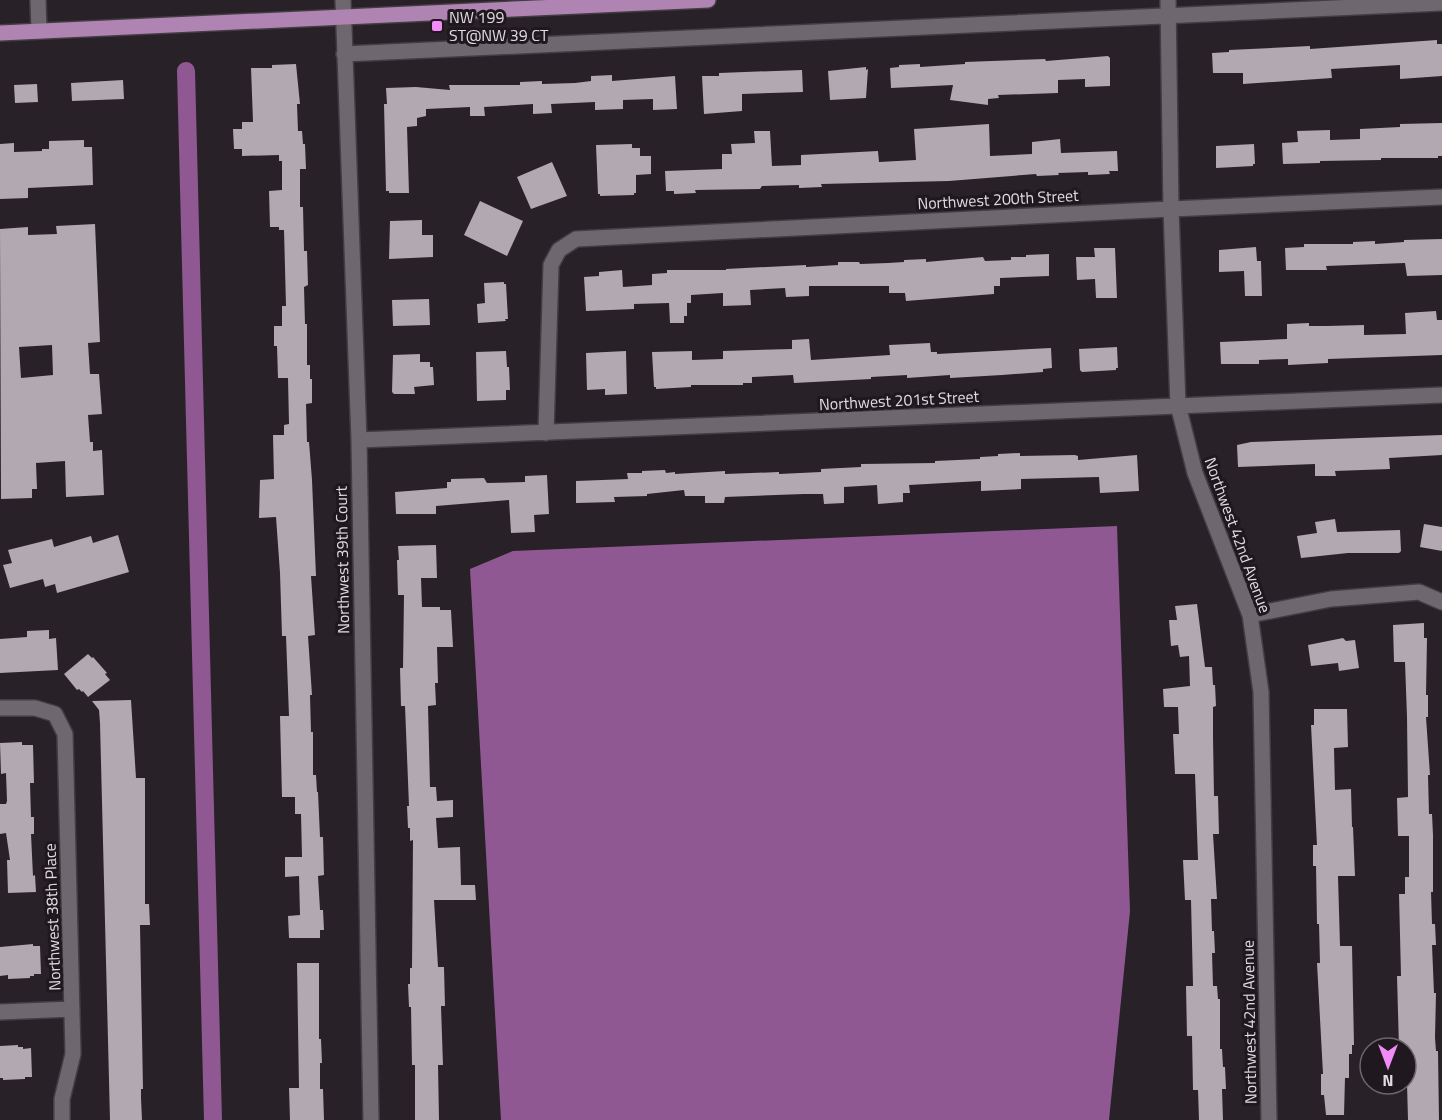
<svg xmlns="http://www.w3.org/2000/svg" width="1442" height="1120" font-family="'Titillium Web',sans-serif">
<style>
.water{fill:#905892}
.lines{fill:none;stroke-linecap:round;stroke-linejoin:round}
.canal{stroke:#905892;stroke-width:18}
.building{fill:#b1a8b1;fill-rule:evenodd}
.minor-casing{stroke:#433d43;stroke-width:18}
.major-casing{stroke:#433d43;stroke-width:18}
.minor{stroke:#6f676f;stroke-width:15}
.major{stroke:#b084b2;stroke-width:15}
.poi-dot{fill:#f18bf5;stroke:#1f181f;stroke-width:2}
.labels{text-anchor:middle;stroke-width:6;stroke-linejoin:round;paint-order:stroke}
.poi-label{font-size:16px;fill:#e0dbe0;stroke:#1f181f;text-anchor:start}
.street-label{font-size:16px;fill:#e0dbe0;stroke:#1f181f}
</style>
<rect width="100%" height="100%" fill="#282128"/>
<path class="water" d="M1117 526 1130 911 1109 1120H501L470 569 513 551Z"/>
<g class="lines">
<path class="canal" d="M186 71 213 1120"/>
</g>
<path class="building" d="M1437 40V44H1442V76L1400 79V65L1331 69 1332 78 1243 84V73H1213L1212 53 1229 52V50L1310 46V49Z
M1108 56 1110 58V86L1085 87V79L1058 80V93L998 95 999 98 988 99V105L950 100 953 85 891 88 890 68 899 67V65L920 64V67L965 64V62L1045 59 1046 61Z
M296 64 300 104H297L298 131H302L303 144H305L306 169H300V207H303L304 251H307L308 285 304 287 305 324H307V365H310V379H312V403L306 404 307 442H309L312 480 316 576H311L315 635 308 636 312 695H310L311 732H313V775H316L317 792H318L320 837H323L324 875 318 876 320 910H323L324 930H320V938H289L288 916 300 915 299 876 285 877V857H302L301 814H295V797H282L280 716H289L286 636H282L280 573 276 517 259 518 260 480 274 479 273 435H284V425L289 424 288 378H278L277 346H274V326H282V306H286L284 230H279V227H270L269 191 282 190V161H279V155L242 156V149H234L233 129H242V122H253L251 68H272V65Z
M866 67V70L868 69 866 98 830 100 828 71Z
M802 70 803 92 742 94V111L704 114 702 76H719V73Z
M612 75V81L675 76 677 109 653 110V99L623 100V109L595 110V102L551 104 552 113 533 114V104L484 107 485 116H470V107L426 109V116L417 118V126L407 127 409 193H389V191H386L384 104H387L386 88 416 87 450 90 449 85H520V82L542 81V84L575 83 591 81V76Z
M123 80 124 99 72 101 71 83Z
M37 84 38 102 15 103 14 85Z
M1442 123V156H1438V158H1381V160L1320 161V163L1283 164 1282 143 1298 142 1297 131 1330 130V140L1360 139V129L1400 127V124Z
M989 124 990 156 1032 154V142L1060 139 1061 153 1117 151 1118 171H1109L1110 174 1088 175V172L1058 173 1059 175 1037 176 1036 174 949 181 821 184 822 187 799 188V185L762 186 760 189 695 190 696 193 674 194V191H666L665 171 722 169V154H732L731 144 755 143 754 131H770L772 166 801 165V155L878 151 879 162 916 160 914 129Z
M84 140V147H92L93 185 28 188V198L0 199V144L14 143V152L42 151V149H49V141Z
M632 144V148H640V156H651V174L636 175V193H634V195L600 196V194H598L596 145Z
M1254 144 1255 164H1253V166L1216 168V146Z
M552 162 567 196 531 209 517 177Z
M480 201 523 221 507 256 464 235Z
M422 220V235H433V257L389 259 390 221Z
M95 224 100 342 88 343 90 374H99L102 414 88 415 90 442H93V451L102 450 104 495 66 497 65 461 36 463 37 489H32V498L1 499 0 229 28 227V235L57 234 56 226ZM52 345 53 375 21 378 19 347Z
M1442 239V275L1407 276 1405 263 1326 266 1327 270H1286L1285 248 1304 247V244H1353V242L1375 241V244L1404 242V240Z
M1256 247 1257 261H1261L1262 296H1245L1244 271 1219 272V250Z
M1094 248H1115L1117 298H1096L1095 279 1077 280 1076 257H1095Z
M1049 254V276L1000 278V286H994V294L906 301 905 293H889V286H809V296L786 297 785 288 750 290 751 305 723 306V293L691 295V303H687V316H684V323H670L669 303 634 304V309L586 311 584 277 599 276V272L622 270 623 287 652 285V274L667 273V270H726V269L806 265V267L838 265V262H859L860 264 888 263 904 262V260L926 259V262L983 257 985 261 1011 260V257H1026V255Z
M504 282V284H506L508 319H505L506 321 478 323 477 304 485 303 484 283Z
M429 299 430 325 393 326 392 300Z
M1436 311 1437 320H1442V355L1328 359V363L1288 365V359L1259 360V364H1221L1220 342 1287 339V324L1309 323V326H1327L1364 325V335L1406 334 1405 313Z
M809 339 811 360 890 355 889 345 930 343 931 352H937V354L1051 348 1052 368 1043 369V372L1002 375 950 378V375L907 378V375L871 377V379L794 383 793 375 752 377V383H743V385H691V387L656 389V387H654L652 352 692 351V360L723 359V351L792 349V340Z
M1117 347 1118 368H1116V370L1082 372 1080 370 1079 349Z
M506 351 507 367H509L510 390H506V400L477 401 476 352Z
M626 351 627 394 605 395V389L587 390 586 353Z
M420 354V362H430V367H433L434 385 414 387 415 394H394L392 392 393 355Z
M1442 435V455L1389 458 1390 469 1335 471 1336 476H1315V464L1238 467 1237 445 1251 442Z
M1020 453V456L1075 455 1078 456V460L1137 455 1139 491 1100 493 1099 477 1021 479V489L981 491V481L909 485 910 493H903V502L878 504 877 485 844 487V503L824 504 823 494H804L725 497 724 503H705V496H685L684 490 647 494V496L614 497 615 502 576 503V481L628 479 627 473H642V471L665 470 666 473 675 472V474L725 471V474L779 472V474L821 472V469L861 467V464L935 463V461L980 459V457L998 456V454Z
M547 475 549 514 534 515 535 532 511 533 509 500 436 506V514H396L395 492 447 488V482H451V479L484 478 487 483 525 482V476Z
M1335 519 1337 532 1400 530 1401 551 1399 553H1348L1301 558 1297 536 1317 533 1315 522Z
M1424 524 1442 527V551L1420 547Z
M118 535 129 572 57 593 55 584 45 587 43 579 10 588 3 565 12 563 8 550 52 539 54 547 91 536 93 543Z
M436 545 437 578H421L422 607H440V610H451L453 647H437L438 683H435L436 705 428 706 430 787H436L437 801 453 800V817L436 818 438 848 460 847 461 885H475L476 900H434L438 967H444L445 1006H441L443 1065H438L439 1120H415V1065H412L411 1007H409L408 984H410V968H412L413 840 410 841V828H408L407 806H409L405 706H401L400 668H403L404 595H398L397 560H399L398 546Z
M1197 604 1205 667H1212L1213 685H1215L1216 706 1213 707V737L1214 796H1218L1219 834H1213L1217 899H1211L1212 931H1214L1215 953H1212L1213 986H1217L1218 999H1220V1049H1222L1223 1067H1225L1226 1089H1222L1223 1120H1199L1198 1090H1193L1192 1036H1187L1186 986H1193L1191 900H1185L1183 860H1198L1195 774H1175L1173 734H1179L1178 707H1164L1163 689 1190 686 1189 656 1180 657 1178 645 1171 646 1169 620H1177L1175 606Z
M1424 623V638H1427L1426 695H1428V717H1426L1430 775H1428L1429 814H1432L1433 835V892H1431L1432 924H1435L1436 945H1432L1434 993H1436L1435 1038 1436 1051H1438L1439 1120H1408L1406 1048H1399L1397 976H1401L1399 894H1405V877H1409V836H1398L1397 798 1408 797 1407 717 1405 662H1394L1393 625Z
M49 630V639L56 638 58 670 0 673V639L27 637V631Z
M1343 638 1346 641 1355 640 1359 668 1339 671 1338 663 1311 666 1308 645Z
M88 654 92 658 93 657 107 673 105 674 110 680 88 697 83 691 82 692 79 689 77 690 64 674Z
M131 700 136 778H145V904H149L150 925H140L143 1089H141V1098L142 1120H110L100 723 99 710 92 701Z
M1314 709H1347L1348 747 1334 748 1335 790 1351 789 1352 827H1353L1355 876H1338L1340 946H1352L1354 1045H1352V1054H1349V1078H1345L1344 1115H1326L1324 1095H1321V1074H1323L1317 963H1320L1319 924H1317L1316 866H1313V845H1317L1311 725H1314Z
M22 742V745H33L34 783H30L31 817H34V834H31L33 876 35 875 36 892 8 893 7 860H10L6 833 0 834V804H6L7 801 6 773 1 774 0 743Z
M33 944V946H40L41 974H34V976H30V978L8 979V975L0 976V947Z
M297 963H319V1039H321L322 1063H320V1089H323L324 1120H290L289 1088H299Z
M18 1045V1047H23V1049L31 1048 32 1077H25V1079L3 1080V1078H0V1046Z"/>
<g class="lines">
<defs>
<path id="minor" d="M38 0 39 31
M343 0 359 440 371 1120
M1168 0 1171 209 1178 405 1195 473 1250 615 1261 692 1269 1120
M344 54 1442 3
M546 433 551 265 559 250 576 239 1171 209 1442 197
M359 440 1442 395
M1250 615 1331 599 1419 592 1442 602
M0 708H35L55 714 65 734 73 1054 62 1099V1120
M0 1012 72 1009"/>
<path id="major" d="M0 33 708 0"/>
</defs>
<use href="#minor" class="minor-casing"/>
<use href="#major" class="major-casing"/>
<use href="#minor" class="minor"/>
<use href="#major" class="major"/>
</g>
<rect class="poi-dot" x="431" y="20" width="12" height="12" rx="3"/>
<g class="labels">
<g class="poi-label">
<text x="449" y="23">NW 199<tspan x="449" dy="18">ST@NW 39 CT</tspan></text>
</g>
<g class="street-label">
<text transform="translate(998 199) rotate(-3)" y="6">Northwest 200th Street</text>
<text transform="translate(899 400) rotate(-3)" y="6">Northwest 201st Street</text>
<text transform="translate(1238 535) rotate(70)" y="6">Northwest 42nd Avenue</text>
<text transform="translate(342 560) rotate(-91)" y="6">Northwest 39th Court</text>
<text transform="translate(52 917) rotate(-92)" y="6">Northwest 38th Place</text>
<text transform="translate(1249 1022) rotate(-91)" y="6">Northwest 42nd Avenue</text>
</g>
</g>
<g transform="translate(1388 1066) rotate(180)"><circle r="28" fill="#1f181f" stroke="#6c666c" stroke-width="1.5"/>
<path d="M0-4.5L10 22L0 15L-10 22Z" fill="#f18bf5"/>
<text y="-9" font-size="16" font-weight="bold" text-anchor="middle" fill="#e0dbe0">N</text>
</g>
</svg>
